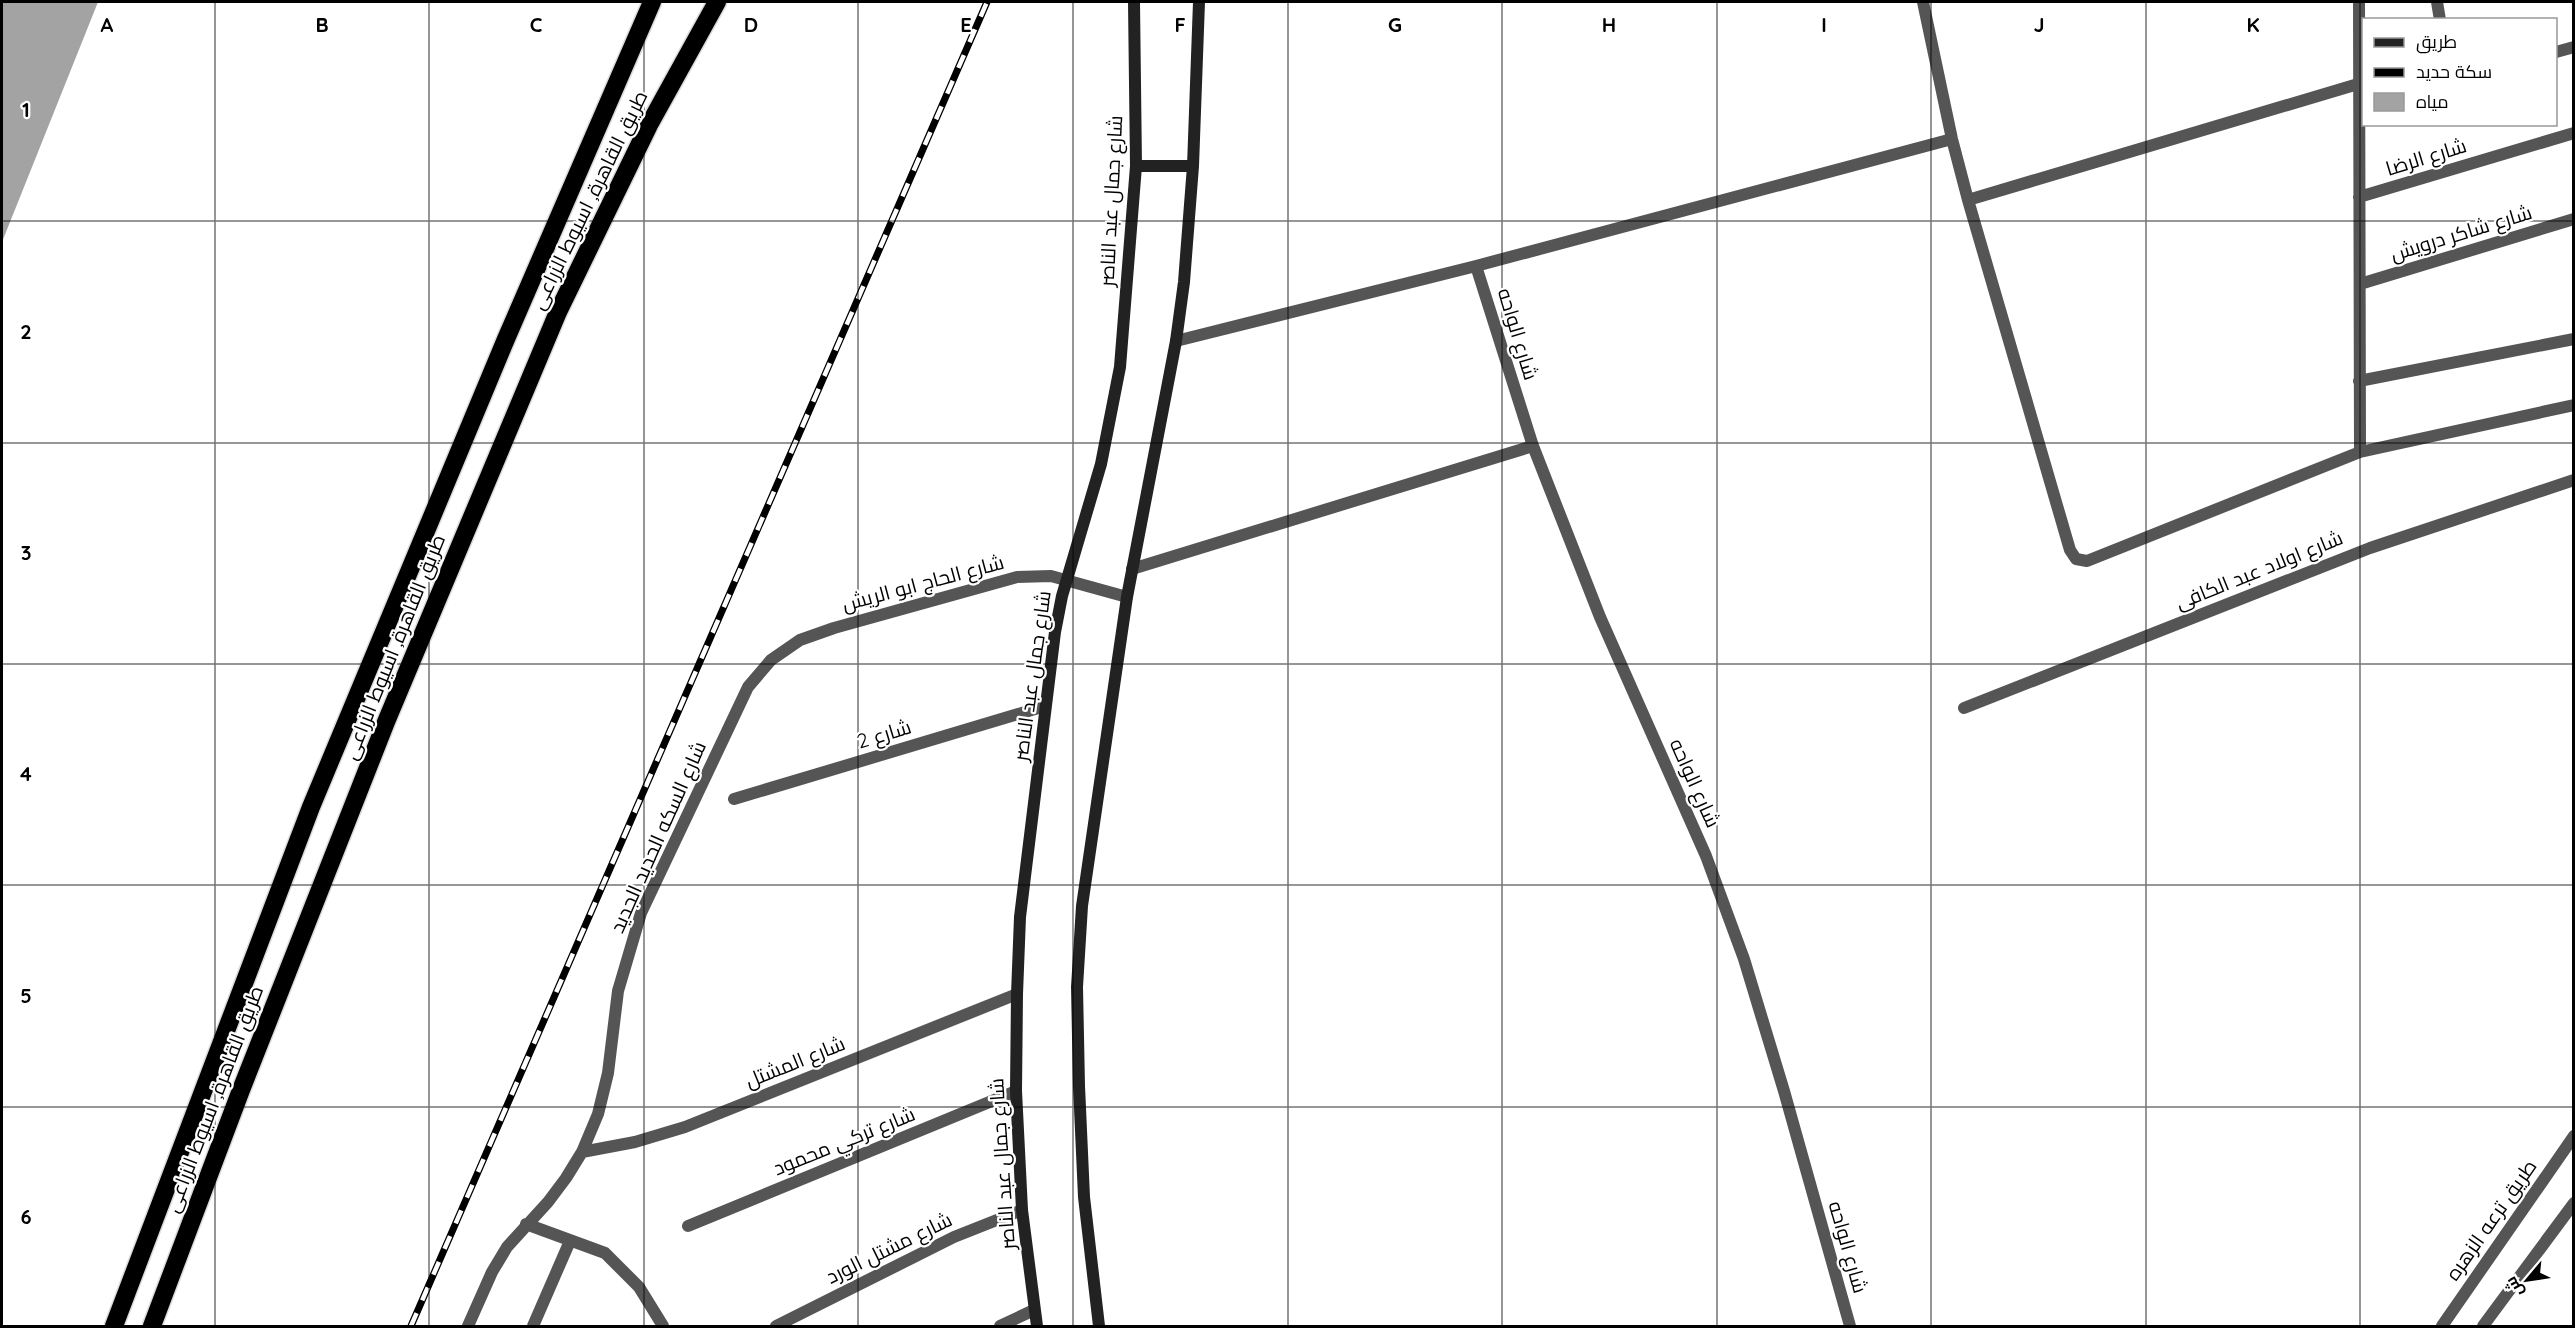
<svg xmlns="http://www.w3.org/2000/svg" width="2575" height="1328" font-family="Quicksand,Cairo,sans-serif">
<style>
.water{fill:#a3a3a3}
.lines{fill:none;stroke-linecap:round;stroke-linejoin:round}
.highway-casing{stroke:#dbdbdb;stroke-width:21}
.street{stroke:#555;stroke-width:12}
.secondary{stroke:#222;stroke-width:12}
.highway{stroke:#000;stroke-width:18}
.rail-casing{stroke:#000;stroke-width:7}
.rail{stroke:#fff;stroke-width:4.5;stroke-dasharray:14;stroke-linecap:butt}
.grid{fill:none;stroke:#000;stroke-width:1.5;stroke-opacity:0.55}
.labels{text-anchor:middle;stroke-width:4.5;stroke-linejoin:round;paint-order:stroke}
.street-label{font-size:20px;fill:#000;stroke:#fff}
.grid-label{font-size:20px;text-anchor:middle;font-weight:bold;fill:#000;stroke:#fff;stroke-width:4.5;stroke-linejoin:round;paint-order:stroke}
</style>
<rect width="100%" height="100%" fill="#fff"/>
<path class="water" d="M2 2H98L2 242Z"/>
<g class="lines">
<defs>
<path id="highway" d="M114 1326 311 807 506 339 652 2
M152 1326 241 1090 386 722 558 312 649 125 717 2"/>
</defs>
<use href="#highway" class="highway-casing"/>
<path class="street" d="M1923 2 1952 139 1968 200 2070 550 2076 559 2087 561 2360 452 2574 405
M2359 2 2360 452
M2437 2 2440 20
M2556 52 2574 47
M2359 197 2574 133
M1968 200 2358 84
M1476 266 1533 446 1600 617 1706 856 1744 959 1784 1091 1850 1326
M2360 284 2574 219
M1176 341 1476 266 1952 139
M2359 381 2574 339
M1132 569 1533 446
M1964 708 2370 548 2574 480
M734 799 1045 706
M582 1152 635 1142 685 1127 1017 994
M526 1224 605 1253 639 1287 663 1326
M688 1226 1016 1091
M468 1326 492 1272 507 1247 548 1202 566 1178 582 1152 598 1114 608 1073 618 991 641 913 748 687 771 660 800 640 834 628 1017 577 1051 576 1127 597
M533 1326 570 1241
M776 1326 954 1237 1022 1210
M1000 1326 1034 1310
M2442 1326 2574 1136
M2483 1326 2574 1203"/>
<path class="secondary" d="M1136 166H1193
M1037 1326 1022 1210 1016 1091 1017 994 1020 917 1055 632 1062 596 1101 464 1120 367 1136 166 1134 2
M1099 1326 1084 1197 1079 1086 1077 987 1082 906 1127 597 1176 341 1184 282 1193 166 1199 2"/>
<use href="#highway" class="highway"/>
<defs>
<path id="rail" d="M411 1326 987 2"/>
</defs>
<use href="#rail" class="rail-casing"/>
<use href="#rail" class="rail"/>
</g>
<path class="grid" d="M215 2V1326M429 2V1326M644 2V1326M858 2V1326M1073 2V1326M1288 2V1326M1502 2V1326M1717 2V1326M1931 2V1326M2146 2V1326M2360 2V1326M2 221H2574M2 443H2574M2 664H2574M2 885H2574M2 1107H2574"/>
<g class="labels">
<g class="street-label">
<text transform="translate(2426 157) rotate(-17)" y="7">شارع الرضا</text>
<text transform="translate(589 200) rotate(-64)" y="7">طريق القاهرة, اسيوط الزراعى</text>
<text transform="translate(1111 201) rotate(-87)" y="7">شارع جمال عبد الناصر</text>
<text transform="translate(2461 233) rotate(-17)" y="7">شارع شاكر درويش</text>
<text transform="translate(1518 334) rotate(73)" y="7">شارع الواحه</text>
<text transform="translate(2259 570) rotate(-22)" y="7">شارع اولاد عبد الكافى</text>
<text transform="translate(923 583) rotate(-15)" y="7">شارع الحاج ابو الريش</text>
<text transform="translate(394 647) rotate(-68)" y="7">طريق القاهرة, اسيوط الزراعى</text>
<text transform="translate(1032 676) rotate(-82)" y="7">شارع جمال عبد الناصر</text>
<text transform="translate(884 734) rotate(-17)" y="7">شارع 2</text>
<text transform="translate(1695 783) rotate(66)" y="7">شارع الواحه</text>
<text transform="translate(658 837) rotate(-66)" y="7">شارع السكه الحديد الجديد</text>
<text transform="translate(795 1062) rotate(-22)" y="7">شارع المشتل</text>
<text transform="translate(214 1099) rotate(-69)" y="7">طريق القاهرة, اسيوط الزراعى</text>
<text transform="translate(844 1141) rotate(-22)" y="7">شارع تركي محمود</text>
<text transform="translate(1002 1164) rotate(-94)" y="7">شارع جمال عبد الناصر</text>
<text transform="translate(2491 1220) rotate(-55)" y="7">طريق ترعه الزهره</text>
<text transform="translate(1848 1247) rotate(74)" y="7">شارع الواحه</text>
<text transform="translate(889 1248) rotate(-26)" y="7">شارع مشتل الورد</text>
</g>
</g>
<g class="grid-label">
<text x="107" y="32">A</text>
<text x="322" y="32">B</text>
<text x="536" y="32">C</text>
<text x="751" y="32">D</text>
<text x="966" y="32">E</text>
<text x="1180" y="32">F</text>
<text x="1395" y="32">G</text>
<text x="1609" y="32">H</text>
<text x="1824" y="32">I</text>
<text x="2039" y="32">J</text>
<text x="2253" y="32">K</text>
<text x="26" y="117">1</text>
<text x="26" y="339">2</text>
<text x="26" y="560">3</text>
<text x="26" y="781">4</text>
<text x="26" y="1003">5</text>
<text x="26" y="1224">6</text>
</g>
<rect width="2575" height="1328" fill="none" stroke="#000000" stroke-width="6"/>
<rect x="2362" y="18" width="195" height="108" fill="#ffffff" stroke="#999999" stroke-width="1.5"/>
<rect x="2374" y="38" width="30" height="9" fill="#222222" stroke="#999999" stroke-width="1.5"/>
<text x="2416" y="48" font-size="18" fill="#000000">طريق</text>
<rect x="2374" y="68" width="30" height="9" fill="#000000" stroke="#999999" stroke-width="1.5"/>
<text x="2416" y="78" font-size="18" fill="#000000">سكة حديد</text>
<rect x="2374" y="93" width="30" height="18" fill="#a3a3a3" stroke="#999999" stroke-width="1.5"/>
<text x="2416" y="108" font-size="18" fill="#000000">مياه</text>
<g transform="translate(2527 1280) rotate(241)" stroke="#ffffff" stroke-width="4.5" paint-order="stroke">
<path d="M0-4.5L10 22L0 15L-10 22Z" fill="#000000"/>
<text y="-9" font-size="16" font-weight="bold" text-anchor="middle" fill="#000000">ش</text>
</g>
</svg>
